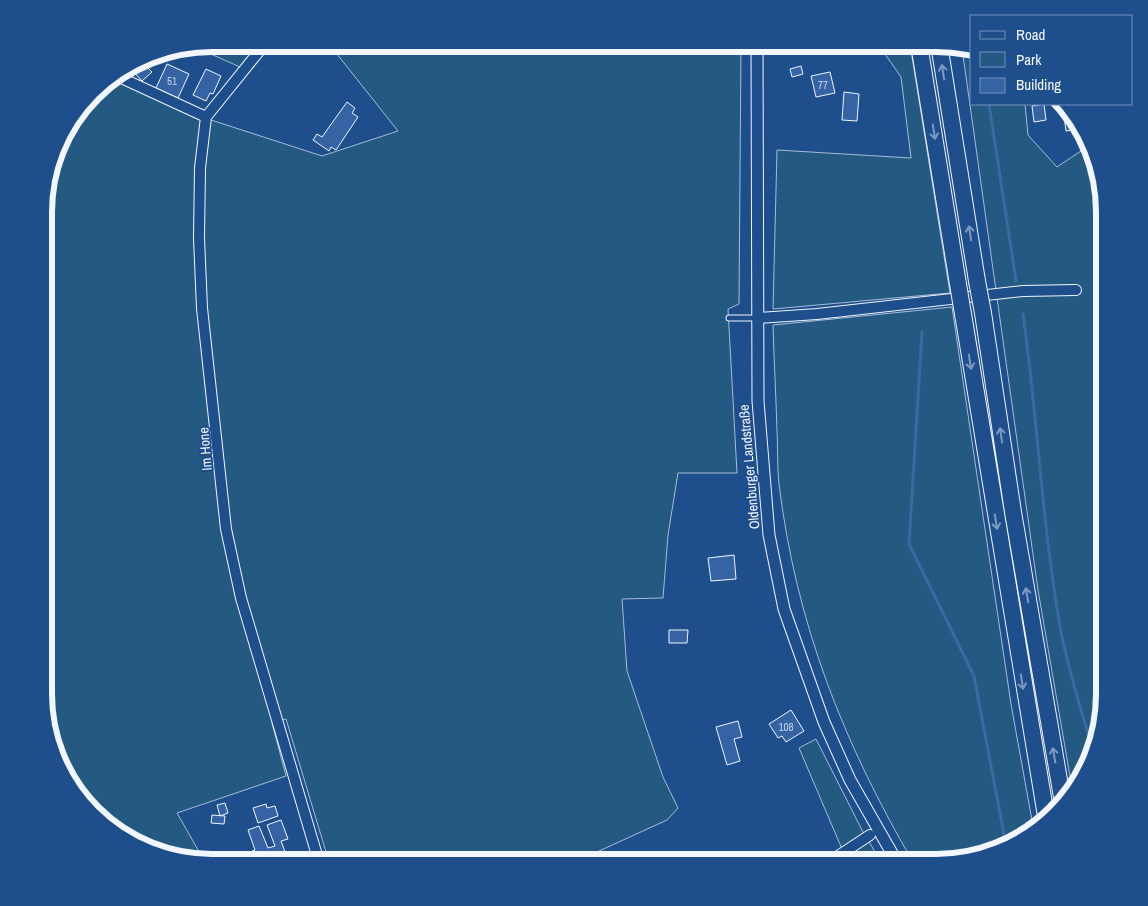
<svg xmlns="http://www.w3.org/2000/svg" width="1148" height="906" font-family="'Archivo Narrow',sans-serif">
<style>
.green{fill:#245a82;stroke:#a8bbd7}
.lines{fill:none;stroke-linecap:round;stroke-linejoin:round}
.stream{stroke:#3b69a3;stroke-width:3}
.building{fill:#3563a3;stroke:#f2f6ff}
.service-casing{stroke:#f2f6ff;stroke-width:7}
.minor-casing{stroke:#f2f6ff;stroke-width:12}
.tertiary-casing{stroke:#f2f6ff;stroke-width:13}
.trunk-casing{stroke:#f2f6ff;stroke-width:18}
.service{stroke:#1f4e8c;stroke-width:5}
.minor{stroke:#1f4e8c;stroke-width:10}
.tertiary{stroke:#1f4e8c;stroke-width:11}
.trunk{stroke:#1f4e8c;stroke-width:16}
.trunk-bridge-casing{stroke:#f2f6ff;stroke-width:18;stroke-linecap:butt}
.trunk-bridge{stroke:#1f4e8c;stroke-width:16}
.oneway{stroke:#7e9ac0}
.labels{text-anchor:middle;stroke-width:4;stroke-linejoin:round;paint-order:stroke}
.number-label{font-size:11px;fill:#c3d1e8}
.street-label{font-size:14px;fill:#f2f6ff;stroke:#1f4e8c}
.rim{fill:none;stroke:#f2f6ff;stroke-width:6}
</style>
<rect width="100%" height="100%" fill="#1f4e8c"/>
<path class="green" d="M213 44H259L240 67 195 47Z
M329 44H741L739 304 728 309 737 473H678L668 535 663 598 622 599 627 671 663 777 678 808 667 820 575 862H329L286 719 272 723 286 776 177 813 205 862 148 849 101 820 61 768 44 705 45 190 66 128 102 85 117 76 208 119 322 156 398 131Z
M878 44H910L950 293 773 309 777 150 911 158 901 77Z
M962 48 972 50V104H1025L1028 135 1057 167 1090 145 1104 212V705L1091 758 1072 788 1038 590Z
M952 307 1011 704 1033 826 1000 849 935 862H913C843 742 796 623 779 484 777 467 778 448 777 431 776 396 774 361 773 325Z
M816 739 864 834 842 849 799 748Z
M868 840 881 862H834Z"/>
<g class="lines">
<path class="stream" d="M989 104 1016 281
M1023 314C1038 420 1042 527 1061 632 1069 672 1081 711 1093 750
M922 332 909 544 974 676 1006 845"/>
</g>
<path class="building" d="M805 44H833L807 51Z
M142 62 152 72 142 81 131 69Z
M167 64 189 74 178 98 156 88Z
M801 66 803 74 792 77 790 69Z
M206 69 221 76 213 94 210 93 206 101 193 95Z
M830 72 835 93 816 97 811 76Z
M844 92 859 94 857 121 842 120Z
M347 102 355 108 352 113 358 117 336 150 331 147 329 151 313 140 317 134 322 137Z
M1044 104 1046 120 1034 122 1032 106Z
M1063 109 1078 129 1066 131Z
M734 555 736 579 711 581 708 558Z
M669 630H688L687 643H669Z
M791 710 804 731 786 742 782 736 778 738 769 724Z
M738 721 742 737 734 739 740 761 727 765 716 727Z
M225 803 228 813 220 816 217 805Z
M266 804 267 808 275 806 278 816 258 823 253 808Z
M212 815 225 816 224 824 211 823Z
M281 820 288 839 281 841 287 857 274 862H257L252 851 255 850 248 830 259 826 268 848 275 846 267 825Z
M231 856 233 862H223L222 859Z"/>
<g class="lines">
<defs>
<path id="service" d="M729 318H757"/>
<path id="minor" d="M265 44 206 117 200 168 199 238 202 308 226 529 241 598 319 862
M117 76 206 117
M757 318 817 314 1023 291 1076 290
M829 862 870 835"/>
<path id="tertiary" d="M757 44 758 401 769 535 784 609 824 722 850 780 897 862"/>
<path id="trunk" d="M919 44 958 284
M939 44 977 281
M983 313 1013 512 1063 803
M963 314 1046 816"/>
</defs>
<use href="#service" class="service-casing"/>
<use href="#minor" class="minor-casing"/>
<use href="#tertiary" class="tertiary-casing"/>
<use href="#trunk" class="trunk-casing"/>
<use href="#service" class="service"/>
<use href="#minor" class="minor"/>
<use href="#tertiary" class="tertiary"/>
<use href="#trunk" class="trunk"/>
<defs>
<path id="trunk-bridge" d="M977 281 983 313
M958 284 963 314"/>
</defs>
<use href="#trunk-bridge" class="trunk-bridge-casing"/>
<use href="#trunk-bridge" class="trunk-bridge"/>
</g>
<defs><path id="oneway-shaft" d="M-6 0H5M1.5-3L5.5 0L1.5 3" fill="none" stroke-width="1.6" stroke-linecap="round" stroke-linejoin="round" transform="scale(1.25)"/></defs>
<g class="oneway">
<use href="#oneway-shaft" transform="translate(943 72) rotate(-99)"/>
<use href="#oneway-shaft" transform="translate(934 132) rotate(81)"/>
<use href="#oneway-shaft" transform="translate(970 233) rotate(-99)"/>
<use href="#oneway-shaft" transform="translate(970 362) rotate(81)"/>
<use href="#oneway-shaft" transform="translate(1001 435) rotate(-99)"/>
<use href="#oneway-shaft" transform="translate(996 522) rotate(81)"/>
<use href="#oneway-shaft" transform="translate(1027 595) rotate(-100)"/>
<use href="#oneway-shaft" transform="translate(1022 682) rotate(81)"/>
<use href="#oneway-shaft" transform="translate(1054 755) rotate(-100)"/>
</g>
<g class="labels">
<g class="number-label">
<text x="172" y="85">51</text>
<text x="823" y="89">77</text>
<text x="786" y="731">108</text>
</g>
<g class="street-label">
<text transform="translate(205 449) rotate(-95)" y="5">Im Hone</text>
<text transform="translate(749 467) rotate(-95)" y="5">Oldenburger Landstraße</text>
</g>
</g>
<path d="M0 0H1148V906H0ZM212 52H936A160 160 0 0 1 1096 212V694A160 160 0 0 1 936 854H212A160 160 0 0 1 52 694V212A160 160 0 0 1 212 52Z" fill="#1f4e8c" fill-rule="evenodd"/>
<path class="rim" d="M212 52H936A160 160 0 0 1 1096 212V694A160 160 0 0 1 936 854H212A160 160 0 0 1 52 694V212A160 160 0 0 1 212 52Z"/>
<rect x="970" y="15" width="162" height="90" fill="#1f4e8c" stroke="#7391ba"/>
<rect x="980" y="31" width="25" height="8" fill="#1f4e8c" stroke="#7391ba"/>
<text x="1016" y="40" font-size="15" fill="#f2f6ff">Road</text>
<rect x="980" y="52" width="25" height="15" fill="#245a82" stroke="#7391ba"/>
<text x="1016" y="65" font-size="15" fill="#f2f6ff">Park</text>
<rect x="980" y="78" width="25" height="15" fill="#3563a3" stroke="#7391ba"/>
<text x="1016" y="90" font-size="15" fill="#f2f6ff">Building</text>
</svg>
